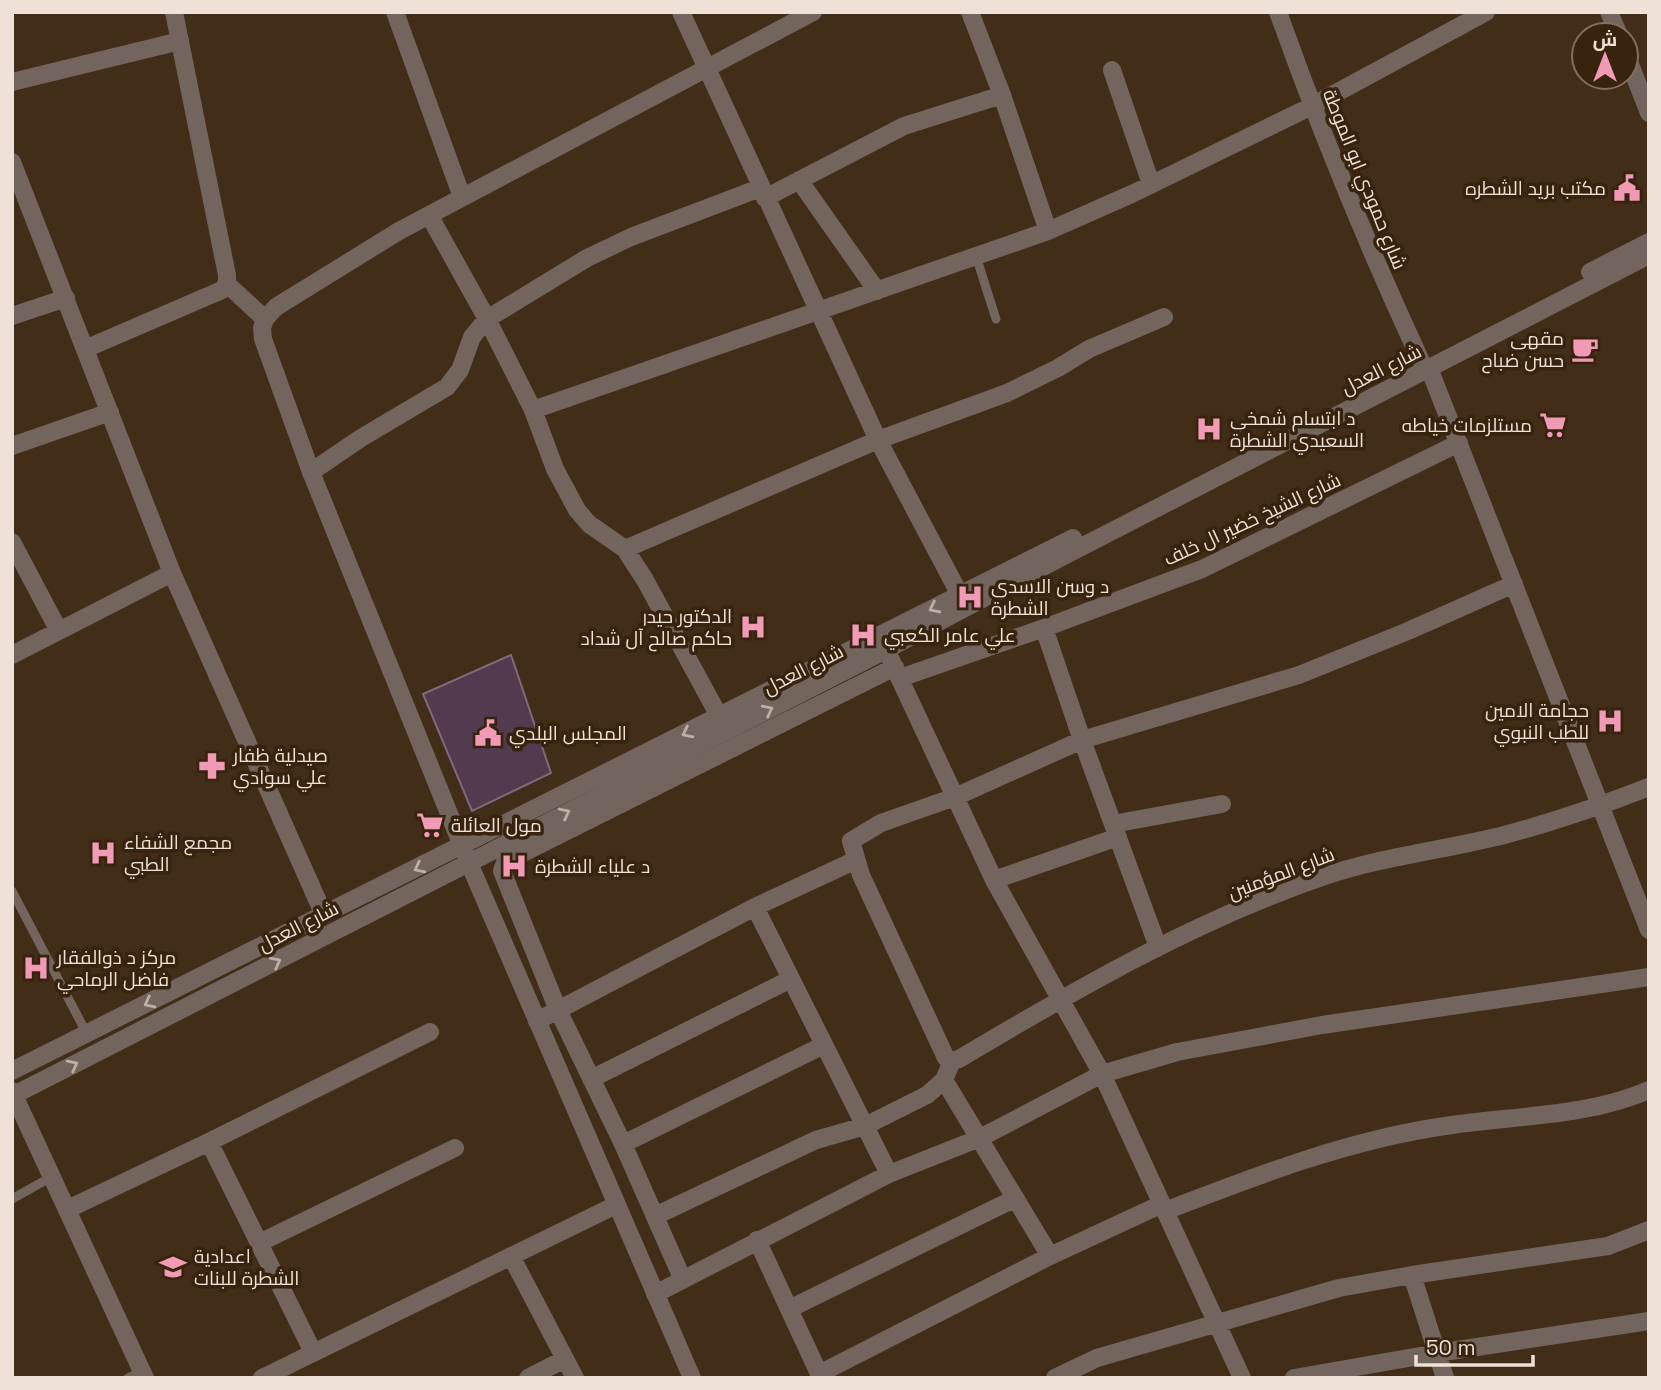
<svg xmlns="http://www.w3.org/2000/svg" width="1661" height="1390" font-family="'Space Grotesk',Cairo,sans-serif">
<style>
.building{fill:#523b4e;stroke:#81687d;stroke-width:2}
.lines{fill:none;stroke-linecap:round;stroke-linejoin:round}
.service{stroke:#72655e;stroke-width:9}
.minor{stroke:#72655e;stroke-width:18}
.tertiary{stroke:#72655e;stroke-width:18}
.oneway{stroke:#bdafa5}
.labels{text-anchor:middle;stroke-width:7;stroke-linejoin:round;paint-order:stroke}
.street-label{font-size:19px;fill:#efe1d5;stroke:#37230e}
.poi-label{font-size:19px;fill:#efe1d5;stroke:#37230e;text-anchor:start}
</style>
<rect width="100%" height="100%" fill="#412d18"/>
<path class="building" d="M511 655 551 773 472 811 423 694Z"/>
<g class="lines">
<path class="service" d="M976 256 996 319
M12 891 87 1034
M12 1199 53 1176
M128 1378 142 1371"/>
<path class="minor" d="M395 12 462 197
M681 12 878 440 960 595
M970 12 1002 95 1048 231
M1278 12C1320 130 1367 245 1420 359
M1609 12 1619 35
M1626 54 1649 113
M1112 70 1151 184
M12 82 180 41
M12 162 172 573 324 915
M799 180 877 291
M765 198 904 126 1002 95
M429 215 487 319 533 410 555 469 577 510 589 524 625 549 645 580 719 716
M12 316 66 298
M85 349 222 290 227 284
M1429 368 1649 930
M533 410 1048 231 1134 193 1312 106 1486 12
M12 446 110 412
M311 472 361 438 447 387 460 370 472 337 487 319 587 258 631 237 760 188
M12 542 59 631
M625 549 878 440 1007 393 1058 368 1089 349 1164 317
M1044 628 1082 740 1158 947
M12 655 172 573
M890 658 994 880 1102 1074 1242 1378
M900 678 1044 628 1202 569 1459 443
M1113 824 1222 804
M994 880 1118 837
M755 907 889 1174
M537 1021 755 907 856 860
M952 1061 946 1058 861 875 851 841 881 823 955 797 1082 740 1299 675 1408 631 1514 584
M952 1061 959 1059C1075 990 1194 921 1322 877 1383 856 1447 850 1508 834 1556 821 1603 805 1649 787
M591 1079 791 979
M944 1080 1050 1256
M12 1091 145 1378
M209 1142 313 1352
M623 1144 824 1045
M68 1209 209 1142 430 1032
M1165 1211C1256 1176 1348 1140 1445 1126 1513 1115 1584 1118 1649 1090
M655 1216 816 1140 865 1126 927 1095 944 1080 952 1061
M757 1240 821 1378
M259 1243 455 1148
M511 1256 575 1378
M1412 1275 1445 1378
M683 1280 623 1144 558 1010 502 871 505 862 895 667
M655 1294 889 1174 980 1138 1102 1074 1177 1052 1322 1025 1649 977
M789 1309 1014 1199
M819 1374 1050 1256 1162 1204
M262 1378 616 1205
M528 1378 565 1359
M1055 1378 1097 1358 1339 1288 1412 1275 1608 1246 1649 1230
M1294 1378 1437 1353 1649 1321"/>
<path class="tertiary" d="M174 12 227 275V284L265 319
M1590 272 1649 242
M12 1071 1073 538
M12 1096 874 656 1054 561 1649 255
M692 1378 469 863 311 472 263 339 262 328 265 319 276 307 399 231 813 12"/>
</g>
<defs><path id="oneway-chevron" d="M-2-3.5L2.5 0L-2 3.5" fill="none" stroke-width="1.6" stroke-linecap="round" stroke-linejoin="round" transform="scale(1.75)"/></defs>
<g class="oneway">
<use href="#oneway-chevron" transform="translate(934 608) rotate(153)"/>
<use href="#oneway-chevron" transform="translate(768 710) rotate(-27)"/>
<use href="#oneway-chevron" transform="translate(687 733) rotate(153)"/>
<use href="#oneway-chevron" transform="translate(565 813) rotate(-27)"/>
<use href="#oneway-chevron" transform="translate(419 868) rotate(153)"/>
<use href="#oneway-chevron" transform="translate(276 962) rotate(-27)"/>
<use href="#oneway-chevron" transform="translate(149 1003) rotate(153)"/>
<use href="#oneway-chevron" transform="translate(73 1065) rotate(-27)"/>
</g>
<defs>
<symbol id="civic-bare" viewBox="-9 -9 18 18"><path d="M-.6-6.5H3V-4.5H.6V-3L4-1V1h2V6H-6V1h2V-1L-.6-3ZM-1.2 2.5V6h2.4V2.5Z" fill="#f09ab6" stroke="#37230e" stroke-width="2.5" paint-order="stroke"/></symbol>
<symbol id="cafe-bare" viewBox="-9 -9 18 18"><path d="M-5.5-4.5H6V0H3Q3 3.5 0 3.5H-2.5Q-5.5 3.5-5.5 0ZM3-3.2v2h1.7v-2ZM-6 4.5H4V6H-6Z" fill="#f09ab6" stroke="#37230e" stroke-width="2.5" paint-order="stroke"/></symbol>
<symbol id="supermarket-bare" viewBox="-9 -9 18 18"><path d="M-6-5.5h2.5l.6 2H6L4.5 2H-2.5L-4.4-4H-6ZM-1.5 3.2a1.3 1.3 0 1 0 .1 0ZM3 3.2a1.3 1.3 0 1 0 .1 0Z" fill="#f09ab6" stroke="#37230e" stroke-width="2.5" paint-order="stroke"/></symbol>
<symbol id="hospital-bare" viewBox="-9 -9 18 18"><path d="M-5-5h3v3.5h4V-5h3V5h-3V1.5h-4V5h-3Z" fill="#f09ab6" stroke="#37230e" stroke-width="2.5" paint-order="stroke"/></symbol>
<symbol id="pharmacy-bare" viewBox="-9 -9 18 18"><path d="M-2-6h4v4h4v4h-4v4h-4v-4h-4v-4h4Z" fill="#f09ab6" stroke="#37230e" stroke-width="2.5" paint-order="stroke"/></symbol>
<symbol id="school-bare" viewBox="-9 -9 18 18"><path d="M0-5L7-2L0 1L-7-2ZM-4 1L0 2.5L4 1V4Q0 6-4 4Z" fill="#f09ab6" stroke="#37230e" stroke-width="2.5" paint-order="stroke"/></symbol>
</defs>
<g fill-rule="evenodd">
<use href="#civic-bare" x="1608" y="169" width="38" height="38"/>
<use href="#cafe-bare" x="1566" y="330" width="38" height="38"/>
<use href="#supermarket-bare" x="1534" y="406" width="38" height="38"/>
<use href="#hospital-bare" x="1190" y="410" width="38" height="38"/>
<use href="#hospital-bare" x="951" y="578" width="38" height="38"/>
<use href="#hospital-bare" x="734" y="608" width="38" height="38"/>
<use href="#hospital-bare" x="844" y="616" width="38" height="38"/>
<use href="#hospital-bare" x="1591" y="702" width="38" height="38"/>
<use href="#civic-bare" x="469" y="714" width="38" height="38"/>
<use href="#pharmacy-bare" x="193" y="747" width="38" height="38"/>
<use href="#supermarket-bare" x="411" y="806" width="38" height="38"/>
<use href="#hospital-bare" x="84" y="834" width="38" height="38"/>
<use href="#hospital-bare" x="495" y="847" width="38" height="38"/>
<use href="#hospital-bare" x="17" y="949" width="38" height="38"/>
<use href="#school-bare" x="154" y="1248" width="38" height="38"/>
</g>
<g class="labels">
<g class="street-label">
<text transform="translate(1365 179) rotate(68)" y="7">شارع حمودي ابو الموطة</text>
<text transform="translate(1381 369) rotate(-27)" y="7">شارع العدل</text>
<text transform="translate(1252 519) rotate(-25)" y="7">شارع الشيخ خضير ال خلف</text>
<text transform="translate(803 669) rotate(-27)" y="7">شارع العدل</text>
<text transform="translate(1281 873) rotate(-21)" y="7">شارع المؤمنين</text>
<text transform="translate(298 926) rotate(-27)" y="7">شارع العدل</text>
</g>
<g class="poi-label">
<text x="1606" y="195" text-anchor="end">مكتب بريد الشطره</text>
<text x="1564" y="345" text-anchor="end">مقهى<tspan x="1564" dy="22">حسن ضباح</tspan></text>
<text x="1230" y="425">د ابتسام شمخي<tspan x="1230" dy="22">السعيدي الشطرة</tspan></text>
<text x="1532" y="432" text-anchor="end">مستلزمات خياطه</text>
<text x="991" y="593">د وسن الاسدي<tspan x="991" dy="22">الشطرة</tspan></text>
<text x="732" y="623" text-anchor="end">الدكتور حيدر<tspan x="732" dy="22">حاكم صالح آل شداد</tspan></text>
<text x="884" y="642">علي عامر الكعبي</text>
<text x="1589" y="717" text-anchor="end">حجامة الامين<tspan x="1589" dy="22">للطب النبوي</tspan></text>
<text x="509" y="740">المجلس البلدي</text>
<text x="233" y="762">صيدلية ظفار<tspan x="233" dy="22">علي سوادي</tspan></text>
<text x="451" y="832">مول العائلة</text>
<text x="124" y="849">مجمع الشفاء<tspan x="124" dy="22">الطبي</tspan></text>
<text x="535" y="873">د علياء الشطرة</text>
<text x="57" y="964">مركز د ذوالفقار<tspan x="57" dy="22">فاضل الرماحي</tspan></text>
<text x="194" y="1263">اعدادية<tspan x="194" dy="22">الشطرة للبنات</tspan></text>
</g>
</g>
<rect width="1661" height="1390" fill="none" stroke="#efe1d5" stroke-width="28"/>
<g transform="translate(1605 56)"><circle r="33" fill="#37230e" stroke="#816f5e" stroke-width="2"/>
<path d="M0-5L12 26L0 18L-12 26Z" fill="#f09ab6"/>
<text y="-10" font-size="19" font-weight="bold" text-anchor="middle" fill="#efe1d5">ش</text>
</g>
<path d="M1416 1355v10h117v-10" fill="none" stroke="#efe1d5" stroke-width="3.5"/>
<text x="1426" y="1355" font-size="21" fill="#efe1d5" stroke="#37230e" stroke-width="5" paint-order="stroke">50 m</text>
</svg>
